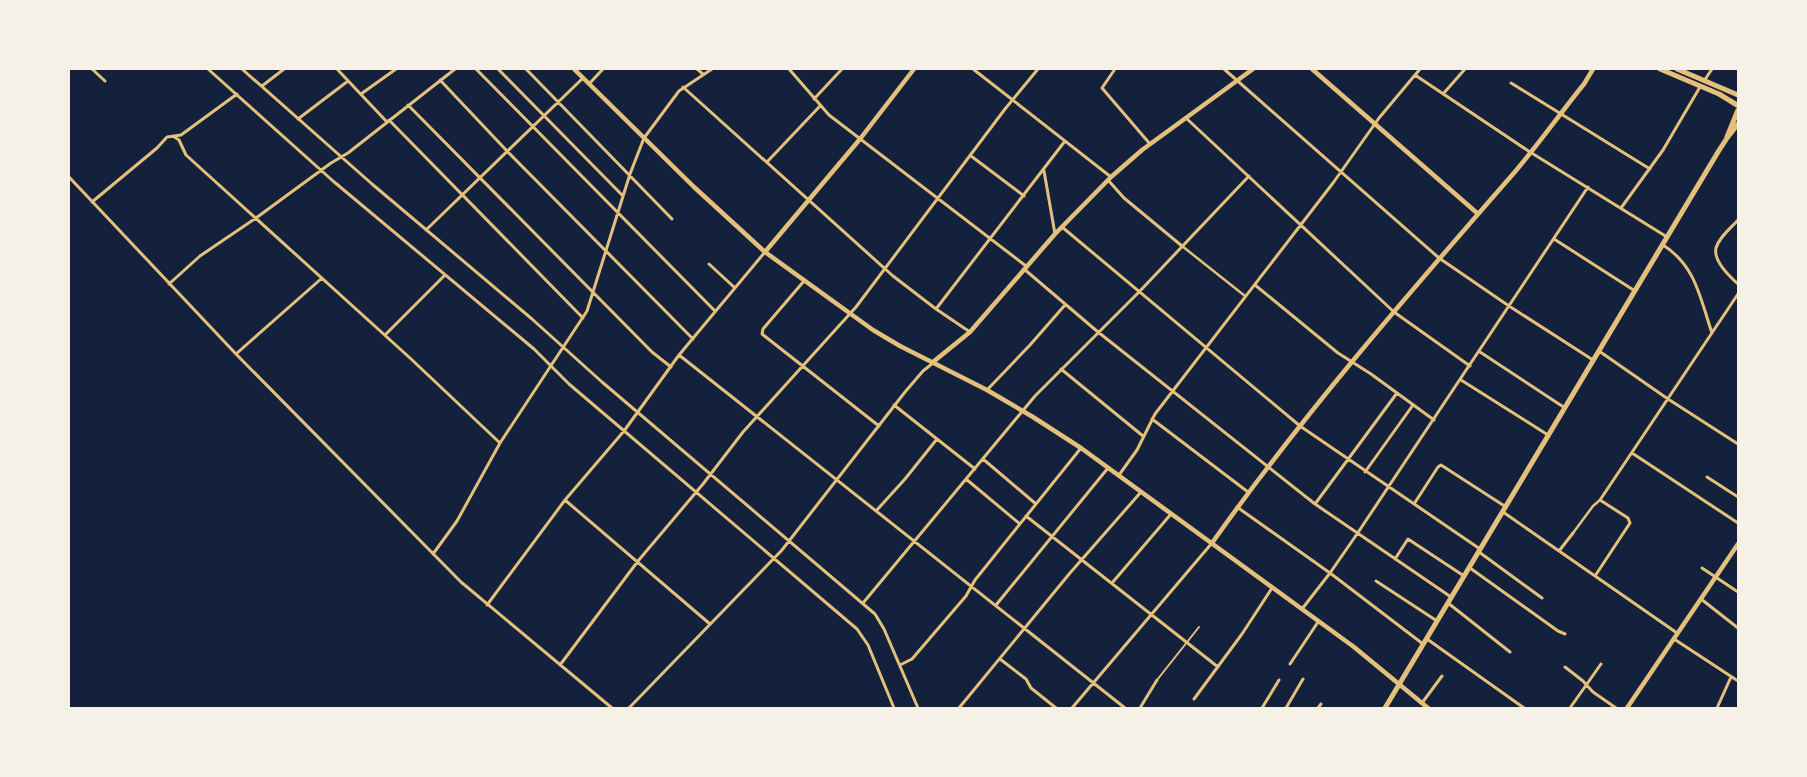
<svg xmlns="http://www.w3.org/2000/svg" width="1807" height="777" font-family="Lato,sans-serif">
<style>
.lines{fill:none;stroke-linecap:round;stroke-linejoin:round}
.service{stroke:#e5c07b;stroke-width:2}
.pedestrian{stroke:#e5c07b;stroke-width:2.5}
.minor{stroke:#e5c07b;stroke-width:3}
.tertiary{stroke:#e5c07b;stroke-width:4.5}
.secondary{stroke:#e5c07b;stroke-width:5}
.primary{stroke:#e5c07b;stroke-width:5}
</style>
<rect width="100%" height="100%" fill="#14213d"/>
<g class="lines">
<path class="service" d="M1157 680 1199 627"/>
<path class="pedestrian" d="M1182 246 1245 296
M1573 533 1593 506 1600 500"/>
<path class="minor" d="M92 69 105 81
M208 69 333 181 534 349 569 384 857 629 868 645 894 708
M242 69 372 184 532 319 602 382 875 614 884 629 918 708
M337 69 387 122
M476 69 715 311
M498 69 623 196
M526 69 672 219
M697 69 703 74
M789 69 829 115 1026 266
M973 69 1111 177
M1115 69 1102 88 1150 144
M1224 69 1439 258 1509 306 1593 360
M1415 75 1530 152 1667 237
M440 80 507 151 693 339
M1704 81 1712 69
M1511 83 1650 169
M589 84 603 69
M262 86 284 69
M683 87 893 276 936 309 970 332
M361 94 396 69
M1443 94 1465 69
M814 99 842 69
M408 105 652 352 671 367
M1186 118 1394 312 1470 366
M298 119 348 81
M389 120 583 318
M173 136 179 140 186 155 410 358 500 443
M971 156 1024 196
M767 162 820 106
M1044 171 1055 234
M69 177 236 354 461 582 612 708
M1108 180 1124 198 1182 246
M92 202 157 148 167 137 181 135 237 94
M1621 208 1663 150 1700 87
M1738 220C1731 228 1719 237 1716 248 1713 261 1729 276 1738 284
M1062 227 1300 426 1480 549
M426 230 583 78
M1554 239 1635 291
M1663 245C1696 266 1700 298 1712 333
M709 264 735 288
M1024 269 1098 332 1315 504 1451 597
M804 281 763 329 762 334 879 426
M169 284 200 256 256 218 331 163 348 153 455 69
M1255 285 1338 353 1371 374 1434 420
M936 309 1065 141
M385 335 445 275
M1599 351 1668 399 1738 444
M1480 352 1565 408
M236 354 322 278
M679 355 1125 708
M1061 369 1143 436
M1461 380 1548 435
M987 390 1030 345 1065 305
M894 405 975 469
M1152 419 1248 492
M1632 453 1738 523
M983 459 1036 504
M1365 472 1413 405
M1119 475 1137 450 1155 414 1333 183 1379 118 1420 69
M1707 477 1738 497
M966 479 1020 524
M565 500 710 624
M1315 504 1397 393
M1414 504 1438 467 1441 465 1506 507
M1237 507 1330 573 1423 644
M876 511 905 479 937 439
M1503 512 1677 633
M1026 516 1218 667
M1559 551 1573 533
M1479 552 1542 598
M433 554 457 521 500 443 587 311 630 174 644 138 679 91 712 69
M1395 559 1408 539 1464 576
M1470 568 1558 631 1565 634
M1702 568 1738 592
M1595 576 1630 523 1628 518 1600 500 1738 294
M1376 581 1437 621
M1112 583 1171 514
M1701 599 1738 628
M863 603 1035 396 1139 292 1249 176
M1448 603 1510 652
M487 605 565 500 624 431 679 355 765 252
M996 605 1108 468
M1302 609 1330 573 1357 534 1588 187
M1427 639 1524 708
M1674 639 1738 681
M1000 659 1026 679 1031 688 1056 708
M1290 664 1318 622
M560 665 638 561 703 484 743 432 856 307 1005 109 1038 69
M900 665 912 659 966 596 975 580 1081 448
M1565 667 1583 681 1593 692 1616 708
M1194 699 1242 634 1272 588
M1422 703 1442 676
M629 708 782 550 905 392 923 371 933 363
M959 708 1070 573 1141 492
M1072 708 1212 543
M1140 708 1157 680
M1262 708 1279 680
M1286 708 1303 679
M1318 708 1321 704
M1570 708 1601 664
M1717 708 1731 677"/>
<path class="tertiary" d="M574 69 694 187 765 252 873 330 900 346 987 390 1033 417 1081 448 1354 647 1428 708
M1312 69 1477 213
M765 252 860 139 914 69
M933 362 970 332 1055 234 1111 177 1142 150 1253 69
M1212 543C1302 416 1404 299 1506 182 1534 151 1558 116 1584 84L1593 69
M1627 708 1738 544"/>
<path class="secondary" d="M1727 137 1738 110
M1385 708 1718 152 1727 138 1738 124"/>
<path class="primary" d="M1660 69 1719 94 1737 105
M1677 69 1738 95"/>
</g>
<rect width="1807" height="777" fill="none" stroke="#f6f1e7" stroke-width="140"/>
</svg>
